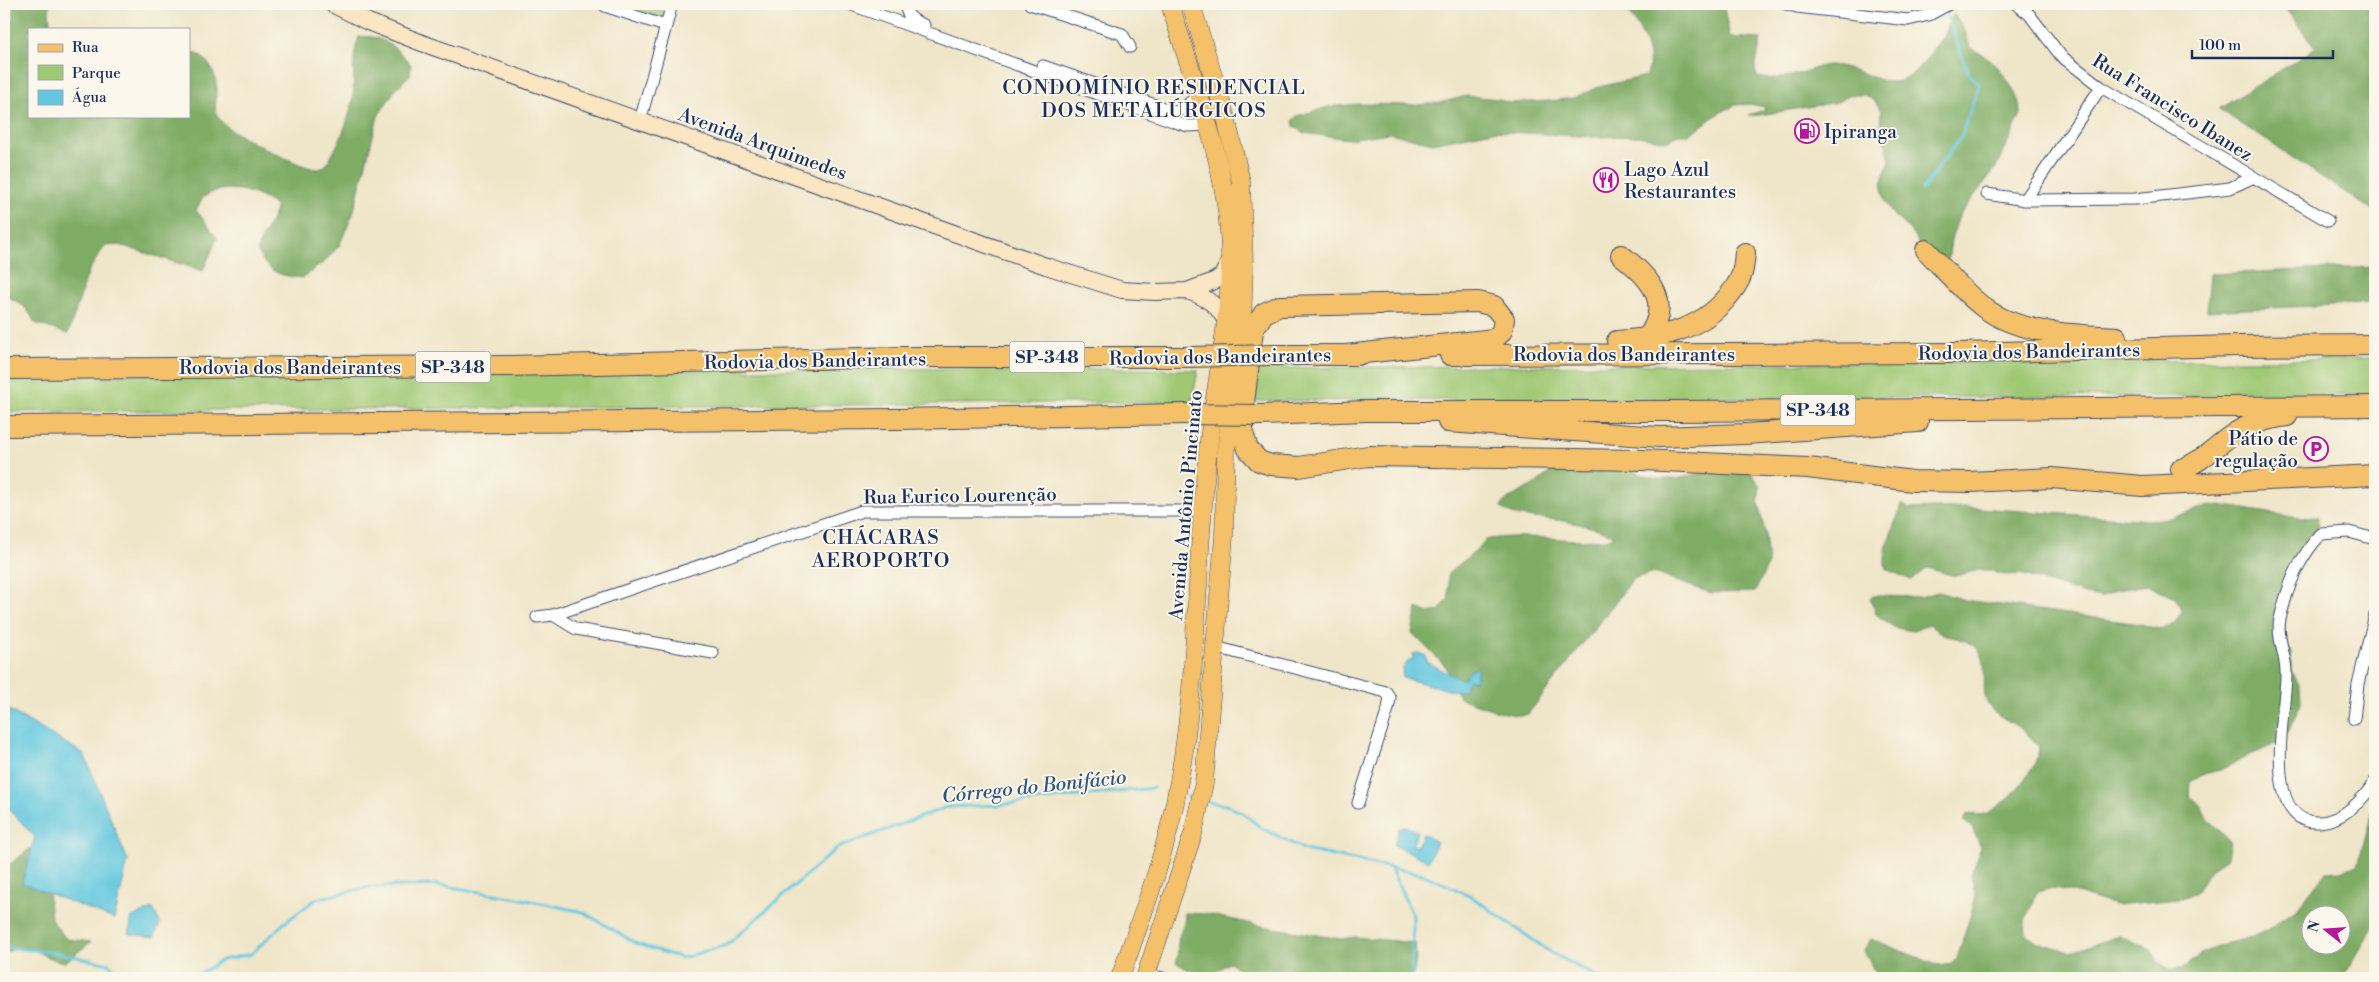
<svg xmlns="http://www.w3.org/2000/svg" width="2379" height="982" font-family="'Libre Bodoni',serif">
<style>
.green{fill:#9fc873;stroke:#5d7c68}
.forest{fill:#7fac65;stroke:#4d6e62;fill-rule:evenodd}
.water{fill:#62c7df;stroke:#3e7b9e}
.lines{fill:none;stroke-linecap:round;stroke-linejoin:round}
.stream{stroke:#62c7df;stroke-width:3}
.minor-casing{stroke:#3b4a6e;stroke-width:13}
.secondary-casing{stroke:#3b4a6e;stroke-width:18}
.primary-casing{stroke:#3b4a6e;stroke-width:19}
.motorway-casing{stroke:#3b4a6e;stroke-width:22}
.minor{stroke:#fff;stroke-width:11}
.secondary{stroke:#fbe6c3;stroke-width:16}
.primary{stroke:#f4c16a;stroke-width:18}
.motorway{stroke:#f4c16a;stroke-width:20}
.motorway-bridge-casing{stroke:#3b4a6e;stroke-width:22;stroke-linecap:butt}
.motorway-bridge{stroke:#f4c16a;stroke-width:20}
.labels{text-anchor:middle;stroke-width:4;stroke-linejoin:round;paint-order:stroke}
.shield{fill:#fbf7ec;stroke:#5e6b89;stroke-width:1}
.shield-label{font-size:18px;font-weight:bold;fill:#1b2f5e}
.street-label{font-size:19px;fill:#1b2f5e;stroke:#fbf7ec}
.poi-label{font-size:19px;fill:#1b2f5e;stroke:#fbf7ec;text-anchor:start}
.neighbourhood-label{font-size:20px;letter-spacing:1px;fill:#1b2f5e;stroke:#fbf7ec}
.water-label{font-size:20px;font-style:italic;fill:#2d557e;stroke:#fbf7ec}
</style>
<rect width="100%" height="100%" fill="#fbf7ec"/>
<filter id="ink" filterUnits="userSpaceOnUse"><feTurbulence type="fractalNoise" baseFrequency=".02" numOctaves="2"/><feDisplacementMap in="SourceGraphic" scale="10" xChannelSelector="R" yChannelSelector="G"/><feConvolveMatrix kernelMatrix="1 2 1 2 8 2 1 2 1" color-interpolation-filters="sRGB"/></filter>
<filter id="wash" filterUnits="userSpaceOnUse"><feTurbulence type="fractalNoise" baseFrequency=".0096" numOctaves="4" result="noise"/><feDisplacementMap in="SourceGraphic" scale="20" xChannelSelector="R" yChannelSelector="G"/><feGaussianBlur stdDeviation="1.12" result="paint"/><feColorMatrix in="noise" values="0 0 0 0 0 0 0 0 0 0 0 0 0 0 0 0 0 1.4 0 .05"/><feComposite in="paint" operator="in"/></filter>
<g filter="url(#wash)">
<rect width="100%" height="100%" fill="#efe5c8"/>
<path class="green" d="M621 4H671L665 26 619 11Z
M2375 359V395L1252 401 1256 368Z
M1052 368 1198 370 1192 402 4 412V375Z"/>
<path class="forest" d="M12 4H50L49 12 51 29H29V116H189V51C207 55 216 72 217 90 217 97 214 107 216 113 218 119 226 126 231 130 244 139 304 169 317 169 324 169 328 163 331 157 341 139 350 118 353 97 355 77 351 56 359 37 382 34 397 48 411 65L410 75 395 90 378 116 353 214 339 246 324 262 302 278C277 275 269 273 257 250 262 234 272 223 277 207 259 192 225 181 204 197 201 200 199 206 196 210L217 238 203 271 120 245 105 246 89 270 68 334 35 323C28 308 20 301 4 296V31C15 21 15 18 12 4Z
M1621 4H1723L1730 37 1761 39 1755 69 1757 77C1775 81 1794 76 1810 70 1816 68 1823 65 1829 65 1849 65 1866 77 1885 81 1909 86 1921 67 1933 49 1936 44 1942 41 1945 35 1948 27 1949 20 1954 14L1966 34 1970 48C1977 52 1985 55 1991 60 2003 70 2021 99 2021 114L1997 166 1959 216 1951 240 1949 255 1947 259 1919 245 1910 230 1894 216 1885 201 1881 183 1890 160 1887 147 1880 134 1881 111 1875 101 1865 95H1851L1837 102 1760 115H1749L1764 110 1765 107 1750 104 1736 105 1719 113 1689 135H1679L1666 141 1639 136 1593 137 1493 131 1433 143 1389 133 1349 139 1304 133 1294 127 1293 120 1297 116 1328 107 1358 104 1418 105 1443 102 1467 96 1499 99 1508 103 1550 101 1573 98 1599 87 1646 76C1658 55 1636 20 1621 4Z
M2282 4H2375V212L2219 109 2316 48Z
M2375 267V303L2207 311 2210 274Z
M1602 461 1656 479H1677L1705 472 1751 471 1760 487 1758 502 1765 533 1768 564 1755 592 1711 593 1676 581 1664 575 1650 573 1633 579 1528 714C1515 720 1473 702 1459 698L1446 667 1412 633 1417 608 1429 613 1439 611 1449 598 1448 574C1460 562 1476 554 1485 540 1528 531 1570 545 1613 538V535C1597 527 1575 523 1557 520 1539 517 1514 520 1501 507L1505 501 1535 484 1554 469Z
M1902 504 1909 509 1964 507 2149 520 2172 518 2205 507 2220 505 2299 518 2318 517 2316 536 2294 576 2281 636 2291 652V669L2300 687 2301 702 2289 731 2279 742 2220 770 2204 774 2190 782 2189 796 2200 805 2208 819 2230 841 2227 858 2212 868 2196 892 2179 899 2115 905 2067 890 2053 888 2037 892 2025 920 2026 935 2038 942 2070 952 2120 936 2151 949 2159 963 2171 970 2187 966 2199 955 2217 946 2252 937 2267 930 2296 910 2326 872 2341 871 2358 865 2375 802V923L2346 972 2335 978H1878L1864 951 1871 939 1937 965 1952 963 1957 959 1976 897 1971 874 1979 855 1980 845 1972 828 1964 821 1967 814C1973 814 1982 816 1987 813 2008 803 2038 772 2039 747 2035 743 2031 737 2026 733 2016 723 1998 718 1989 706 1978 689 1992 661 1976 647 1961 635 1946 641 1929 624L1914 631 1895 628 1877 615 1870 599 1873 596 1920 597 1938 592 1965 600 2140 624C2161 631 2171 632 2183 611L2175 597 2147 585 2116 590 2102 597 2085 594 2021 574 2006 575 1995 573 1992 570H1979L1955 576 1928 568 1911 580 1886 569C1881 550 1896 523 1902 504ZM2312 914H2342V944H2312Z
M32 847 46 869 51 919 66 939 91 942 65 962C39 959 30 937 4 954V869Z
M1185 913 1206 914 1267 927 1341 939 1355 937 1415 943C1416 956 1416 966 1412 978H1240L1238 970 1231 962C1225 964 1222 968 1217 971 1202 978 1188 971 1176 962 1179 954 1177 945 1179 937 1182 928 1185 923 1185 913Z"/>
<path class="water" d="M1418 653 1426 656 1427 662C1439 668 1452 677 1464 679L1470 671 1478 667 1475 681 1469 679 1464 691 1449 690 1403 678C1401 669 1404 662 1413 659V654Z
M4 707 84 754 128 861 114 919 22 883 35 837 6 806 8 798 4 796Z
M1405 826 1418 832 1412 845 1417 846 1423 834 1437 842 1428 861 1394 845 1399 828Z
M153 909 160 923 154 937 129 934 132 917Z"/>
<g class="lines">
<path class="stream" d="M1922 190 1962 135 1979 85 1968 72 1947 15
M1188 797H1190
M1209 802 1226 805 1243 813 1260 827 1305 850 1422 874 1469 895 1550 952 1599 978
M1390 867 1413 916 1412 978
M4 947 58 953 109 964 124 978
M193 978 222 960 251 954 283 924 316 899 370 887 439 885 517 898 583 912 637 944 682 958 727 945 837 848 947 807 997 805 1153 788"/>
</g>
</g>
<g filter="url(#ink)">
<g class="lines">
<defs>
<path id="minor" d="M849 4 1178 123 1188 126 1207 125
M906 4C905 16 914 21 924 25
M1030 4 1122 34 1130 47
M1786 4 1797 7 1908 20 1929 15 1949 4
M2016 4 2029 14 2061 56 2101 87 2328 221
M605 6 665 26
M1043 66 1175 112 1183 109 1198 95
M640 121 672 4
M1987 194 2025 200 2135 199 2230 188 2254 177
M2025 200 2101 87
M2375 539 2349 532 2321 534C2298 559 2288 585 2280 619 2276 638 2287 657 2286 675 2286 710 2260 825 2319 822 2343 821 2363 800 2375 781
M553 615 576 629 713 653
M537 617 553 615 862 511H1203
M1215 647 1386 692 1390 698 1388 709 1358 803
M2354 719 2358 684 2375 615
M1146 975 1163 978"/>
<path id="secondary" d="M332 4 368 22 422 43 1046 266 1122 290 1155 292 1187 291 1214 281 1222 276 1231 258
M1187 291C1207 297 1219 306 1228 325"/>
<path id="primary" d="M1120 978C1140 921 1163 862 1175 802 1199 686 1195 566 1208 449 1216 376 1235 305 1229 231 1223 153 1192 78 1170 4
M1145 978 1193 834 1204 783 1224 536 1226 451 1242 328 1244 264 1241 182 1226 118 1191 4"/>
<path id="motorway" d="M1926 250C1944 269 1962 291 1983 307 2020 335 2072 334 2117 337
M1621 255C1651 278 1674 304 1646 339
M1617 341C1657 338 1698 332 1726 299 1732 292 1738 285 1741 276 1744 269 1744 260 1745 253
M1273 355H1358
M1346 355 1495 339 1502 331 1504 319 1494 306 1478 302 1280 306 1264 313 1253 330 1243 411V433L1248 449 1259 461 1271 465 1299 467 1368 456 1643 460 1808 468 1913 481 1970 482 2052 478 2142 486 2375 475
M1450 355 1957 353 2238 346 2375 345
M4 369 509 366 903 357H1190
M1261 415 1365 411H1679L2375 406
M1448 422 1659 437 1745 434 1918 422
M4 426 896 419 1184 414
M2181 469C2199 463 2213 449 2229 437 2247 424 2265 419 2287 416"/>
</defs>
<use href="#minor" class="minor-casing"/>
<use href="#secondary" class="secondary-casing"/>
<use href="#primary" class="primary-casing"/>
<use href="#motorway" class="motorway-casing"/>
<use href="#minor" class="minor"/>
<use href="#secondary" class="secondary"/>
<use href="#primary" class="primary"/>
<use href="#motorway" class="motorway"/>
<defs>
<path id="motorway-bridge" d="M1190 357 1273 355
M1184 414 1261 415"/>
</defs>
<use href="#motorway-bridge" class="motorway-bridge-casing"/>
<use href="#motorway-bridge" class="motorway-bridge"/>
</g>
</g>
<defs>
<symbol id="fuel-ring" viewBox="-11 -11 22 22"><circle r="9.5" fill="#fbf7ec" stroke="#b5179e" stroke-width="1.5"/><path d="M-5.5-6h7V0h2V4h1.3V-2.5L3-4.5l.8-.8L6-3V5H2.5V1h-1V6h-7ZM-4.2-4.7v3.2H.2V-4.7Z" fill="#b5179e"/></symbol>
<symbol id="restaurant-ring" viewBox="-11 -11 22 22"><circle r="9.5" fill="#fbf7ec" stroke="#b5179e" stroke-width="1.5"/><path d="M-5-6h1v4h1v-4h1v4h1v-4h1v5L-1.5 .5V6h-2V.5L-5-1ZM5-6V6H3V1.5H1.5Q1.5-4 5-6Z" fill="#b5179e"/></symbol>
<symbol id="parking-ring" viewBox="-11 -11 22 22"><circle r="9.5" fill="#fbf7ec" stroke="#b5179e" stroke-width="1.5"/><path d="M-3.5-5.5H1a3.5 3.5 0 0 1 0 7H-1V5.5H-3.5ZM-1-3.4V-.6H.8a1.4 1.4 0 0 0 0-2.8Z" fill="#b5179e"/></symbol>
</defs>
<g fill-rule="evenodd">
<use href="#fuel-ring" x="1793" y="117" width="28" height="28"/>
<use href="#restaurant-ring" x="1592" y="166" width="28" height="28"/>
<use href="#parking-ring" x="2302" y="435" width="28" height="28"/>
</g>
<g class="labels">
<g class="shield">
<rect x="1009.5" y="341.5" width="75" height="31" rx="4"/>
<rect x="415.5" y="351.5" width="75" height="31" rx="4"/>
<rect x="1780.5" y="394.5" width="75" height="31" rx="4"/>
</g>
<g class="shield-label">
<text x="1047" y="363">SP-348</text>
<text x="453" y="373">SP-348</text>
<text x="1818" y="416">SP-348</text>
</g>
<g class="street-label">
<text transform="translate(2173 107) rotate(32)" y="7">Rua Francisco Ibanez</text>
<text transform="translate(763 143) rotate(20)" y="7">Avenida Arquimedes</text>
<text transform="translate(2029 351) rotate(-1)" y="7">Rodovia dos Bandeirantes</text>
<text x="1624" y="361">Rodovia dos Bandeirantes</text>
<text transform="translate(1220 356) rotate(-1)" y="7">Rodovia dos Bandeirantes</text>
<text transform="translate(815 360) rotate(-1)" y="7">Rodovia dos Bandeirantes</text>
<text x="290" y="374">Rodovia dos Bandeirantes</text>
<text transform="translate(960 495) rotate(-1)" y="7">Rua Eurico Lourenção</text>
<text transform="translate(1185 505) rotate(-85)" y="7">Avenida Antônio Pincinato</text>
</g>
<g class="poi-label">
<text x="1824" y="138">Ipiranga</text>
<text x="1624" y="176">Lago Azul<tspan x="1624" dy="22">Restaurantes</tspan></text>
<text x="2298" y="445" text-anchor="end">Pátio de<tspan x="2298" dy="22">regulação</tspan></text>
</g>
<g class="neighbourhood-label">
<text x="1154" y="94">CONDOMÍNIO RESIDENCIAL<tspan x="1154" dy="23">DOS METALÚRGICOS</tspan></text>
<text x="881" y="544">CHÁCARAS<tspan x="881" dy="23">AEROPORTO</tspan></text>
</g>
<g class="water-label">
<text transform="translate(1034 786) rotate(-6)" y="7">Córrego do Bonifácio</text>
</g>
</g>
<rect width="2379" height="982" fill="none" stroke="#fbf7ec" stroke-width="20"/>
<rect x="28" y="28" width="162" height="90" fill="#fbf7ec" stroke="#a1a7b3"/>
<rect x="38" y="44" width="25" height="8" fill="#f4c16a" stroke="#a1a7b3"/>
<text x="72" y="52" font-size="15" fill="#1b2f5e">Rua</text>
<rect x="38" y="65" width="25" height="15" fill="#9fc873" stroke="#a1a7b3"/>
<text x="72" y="78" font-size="15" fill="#1b2f5e">Parque</text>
<rect x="38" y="90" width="25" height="15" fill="#62c7df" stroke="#a1a7b3"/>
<text x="72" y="102" font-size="15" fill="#1b2f5e">Água</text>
<g transform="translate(2326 930) rotate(287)"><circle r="24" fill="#fbf7ec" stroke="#a1a7b3"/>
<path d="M0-4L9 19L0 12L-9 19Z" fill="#b5179e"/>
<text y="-8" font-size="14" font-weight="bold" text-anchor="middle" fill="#1b2f5e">N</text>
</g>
<path d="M2192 50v8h141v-8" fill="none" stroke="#1b2f5e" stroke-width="2.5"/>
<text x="2199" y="50" font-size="15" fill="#1b2f5e" stroke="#fbf7ec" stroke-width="4" paint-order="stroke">100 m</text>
</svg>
